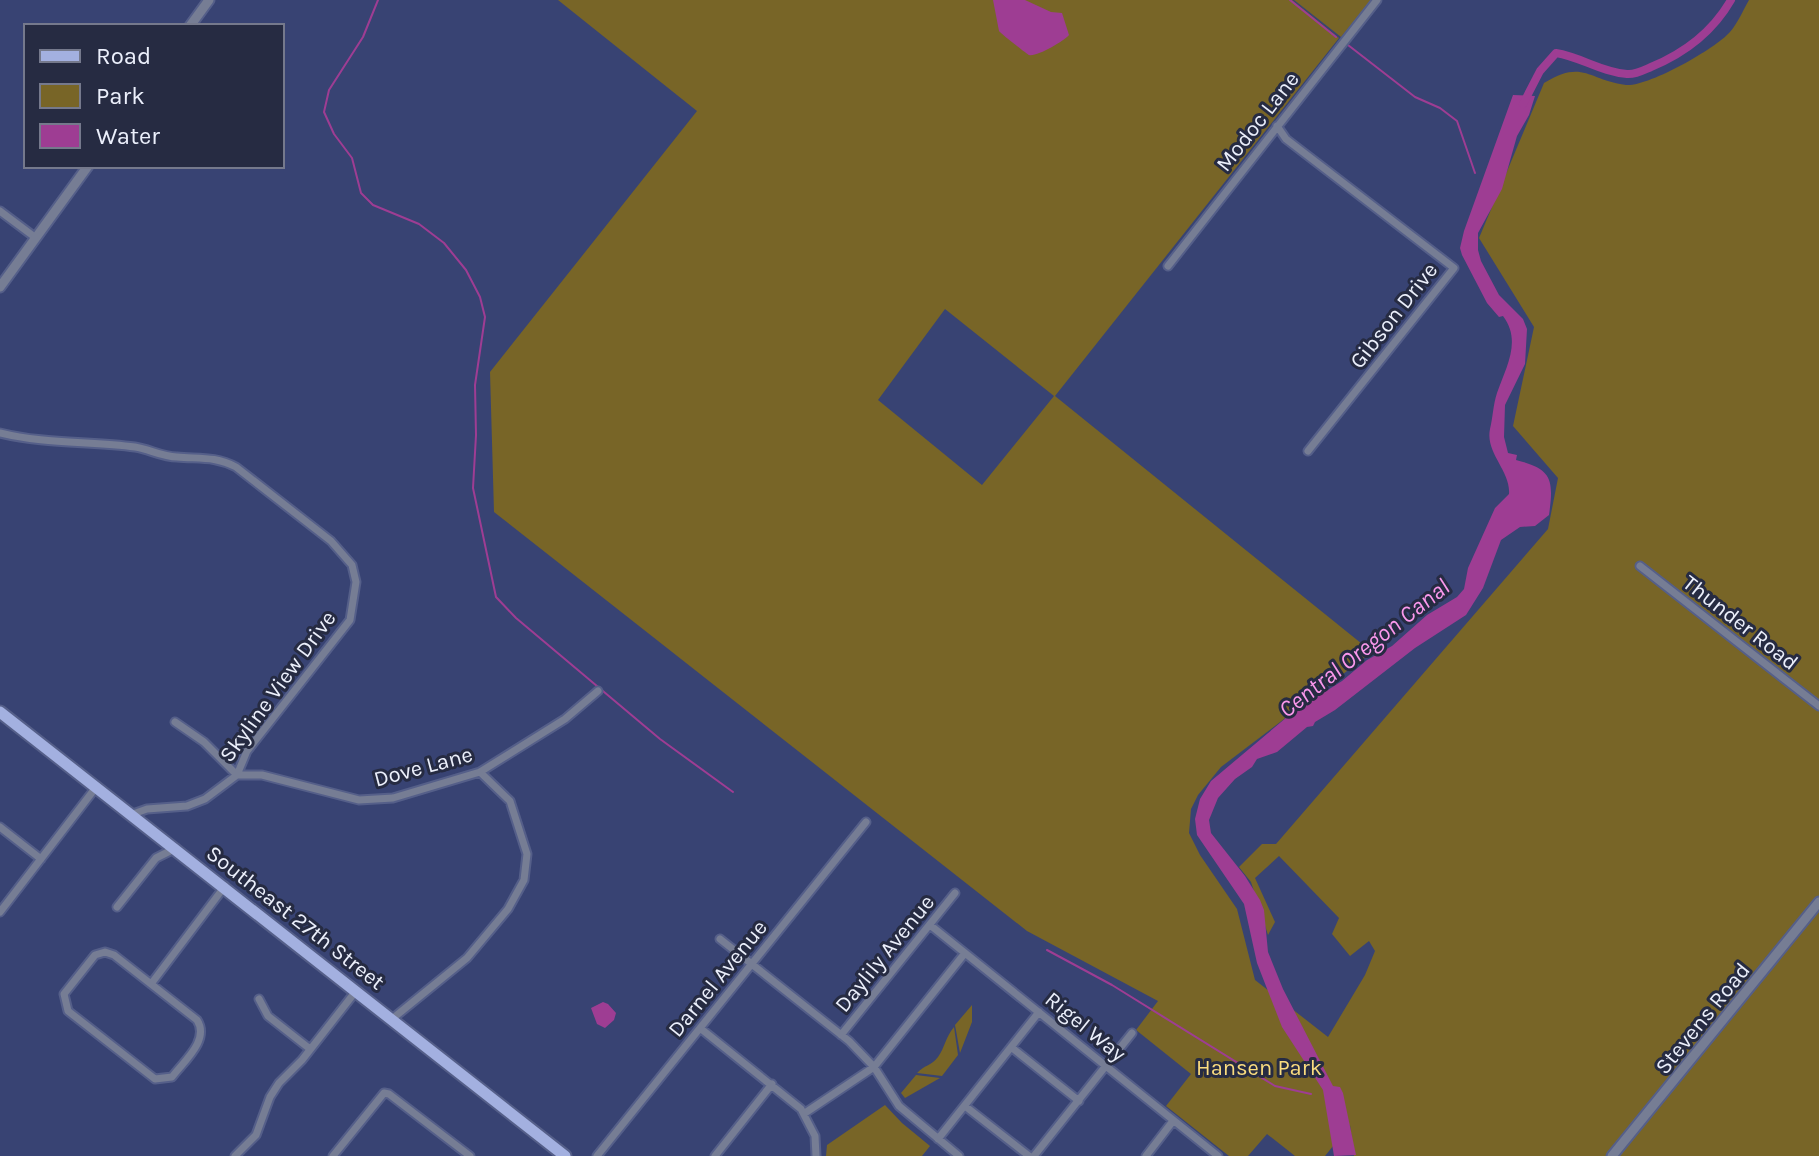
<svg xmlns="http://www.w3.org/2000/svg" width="1819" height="1156" font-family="Karla,sans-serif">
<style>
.green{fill:#786527;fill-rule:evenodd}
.water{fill:#9e3d93}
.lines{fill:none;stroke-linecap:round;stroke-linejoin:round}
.stream{stroke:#9e3d93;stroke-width:2}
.canal{stroke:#9e3d93;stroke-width:8}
.minor-casing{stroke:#555f89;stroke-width:11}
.tertiary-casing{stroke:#555f89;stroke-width:13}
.primary-casing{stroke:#555f89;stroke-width:15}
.minor{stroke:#767d94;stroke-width:7}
.tertiary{stroke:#767d94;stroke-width:9}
.primary{stroke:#a3b0e0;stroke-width:11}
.labels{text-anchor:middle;stroke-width:6;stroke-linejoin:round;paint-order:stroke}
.street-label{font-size:22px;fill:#ebeffb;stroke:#262b42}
.park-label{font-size:22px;fill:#fadc7f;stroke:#262b42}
.water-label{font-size:24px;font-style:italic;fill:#fa98ec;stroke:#262b42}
</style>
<rect width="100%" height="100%" fill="#384373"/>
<path class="green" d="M558 0H1292L1339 38 1055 396 1372 652 1221 767 1198 795 1191 809 1189 833 1200 855 1237 909 1255 980 1328 1037 1365 975 1375 951 1369 941 1350 956 1332 934 1339 918 1279 856 1255 878 1275 922 1268 935 1251 882 1239 867 1262 844H1276L1548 529 1558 478 1513 426 1534 327 1479 238 1544 83C1583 59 1588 80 1626 85 1648 87 1715 49 1730 32 1738 23 1743 10 1749 0H1819V1156H1354L1350 1125 1325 1156H1295L1267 1134 1248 1156H1229L1166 1106 1191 1074 1136 1030 1158 1001 1027 931 494 512 490 372 697 111ZM945 309 1054 396 982 485 878 400Z
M1294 0H1371L1341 37Z
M972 1005V1022L960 1053 955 1025Z
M954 1027 958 1055 942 1076 917 1073C924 1065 931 1066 938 1057 945 1047 945 1038 954 1027Z
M916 1075 940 1078 905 1098 901 1093Z
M885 1105 902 1123 930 1146 922 1156H826L827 1145Z"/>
<path class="water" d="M993 0H1025L1051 12 1062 13 1069 35C1064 41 1037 57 1029 55 1027 54 1000 33 999 31Z
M1513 95 1535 96 1529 115 1517 136 1502 189 1478 233V250L1481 261 1499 295 1523 319 1527 329 1525 364 1505 405 1504 437 1508 453 1517 455 1516 460C1552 469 1554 479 1549 515L1535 526 1520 527 1501 540 1483 588 1466 615 1415 648 1335 710 1315 722 1313 726 1307 727 1277 752 1257 759 1252 767 1235 779 1218 798 1209 820 1211 833 1245 876 1260 900 1264 910 1268 952 1283 989 1333 1086 1340 1087 1343 1093 1356 1155 1334 1156 1323 1090 1282 1027 1257 963 1244 904 1197 835 1195 819 1200 799 1211 781 1293 712 1342 681 1367 660 1392 646 1427 615 1457 597 1464 589 1468 568 1495 508 1509 494C1511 471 1485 453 1490 429 1493 417 1493 405 1497 393 1506 367 1522 341 1503 316L1499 317 1487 303 1462 255 1460 248 1464 231Z
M603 1002 608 1004 616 1013 614 1020 605 1028 597 1024 591 1008Z"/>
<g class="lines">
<path class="stream" d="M378 0 363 37 329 90 324 112 334 134 352 158 361 193 373 205 419 224 444 243 466 270 480 297 485 317 475 385 476 435 473 488 496 597 516 618 660 739 733 792
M1290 0 1336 37
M1348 45 1415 97 1440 108 1457 121 1475 173
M1047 950 1112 985 1275 1086 1311 1094"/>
<path class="canal" d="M1523 104 1540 71 1556 53C1581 57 1601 72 1627 74 1635 75 1644 70 1651 67 1685 53 1712 33 1731 0"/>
<defs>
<path id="minor" d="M1277 126 1286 139 1454 268 1308 451
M0 211 36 238
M1168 266 1377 0
M0 433C44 444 90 441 135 447 149 449 162 457 177 457 199 459 215 456 236 467L331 541 352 565 356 582 350 620 247 751 237 775 205 799 187 806 147 809 133 814
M1640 566 1819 706
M175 722 204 742 237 775H262L359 800 393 798 480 772 565 719 598 691
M0 827 41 859
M117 907 156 858 176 848
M0 912 97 786
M930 925 1218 1156
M720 939 849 1041 874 1067 899 1106 959 1156
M105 952 114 955 197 1020C210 1040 184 1061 172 1077L155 1079 68 1011 64 994 95 955Z
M151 984 225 886
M259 999 268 1016 310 1049
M392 1019 467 958 508 909 524 880 527 854 510 801 480 772
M700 1028 801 1109 815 1136 816 1156
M841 1035 955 893
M1011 1047 1079 1101
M965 1106 1029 1156
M805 1113 874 1067 965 953
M938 1139 1039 1012
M235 1156 256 1135 270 1097 279 1083 302 1060 356 991
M333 1156 384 1093 389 1094 470 1156
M597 1156 866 822
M715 1156 772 1084
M1034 1156 1132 1033
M1146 1156 1173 1121"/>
<path id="tertiary" d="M190 26 209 0
M0 287 88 166
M1612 1156 1819 902"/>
<path id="primary" d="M0 712 565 1156"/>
</defs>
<use href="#minor" class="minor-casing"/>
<use href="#tertiary" class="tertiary-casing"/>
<use href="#primary" class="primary-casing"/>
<use href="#minor" class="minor"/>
<use href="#tertiary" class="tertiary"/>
<use href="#primary" class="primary"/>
</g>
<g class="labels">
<g class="street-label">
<text transform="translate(1257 121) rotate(-52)" y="8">Modoc Lane</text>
<text transform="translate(1393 315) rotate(-52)" y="8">Gibson Drive</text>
<text transform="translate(1741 622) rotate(38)" y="8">Thunder Road</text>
<text transform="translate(277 686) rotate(-54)" y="8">Skyline View Drive</text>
<text transform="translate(423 766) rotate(-15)" y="8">Dove Lane</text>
<text transform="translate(296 917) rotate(38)" y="8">Southeast 27th Street</text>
<text transform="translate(884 953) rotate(-51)" y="8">Daylily Avenue</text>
<text transform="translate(717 978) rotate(-51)" y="8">Darnel Avenue</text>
<text transform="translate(1702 1018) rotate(-51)" y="8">Stevens Road</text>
<text transform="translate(1086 1026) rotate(39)" y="8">Rigel Way</text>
</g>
<g class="park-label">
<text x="1259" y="1075">Hansen Park</text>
</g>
<g class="water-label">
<text transform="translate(1364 648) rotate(-38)" y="8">Central Oregon Canal</text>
</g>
</g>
<rect x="24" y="24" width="260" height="144" fill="#262b42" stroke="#75798c" stroke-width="2"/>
<rect x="40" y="50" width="40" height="12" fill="#a3b0e0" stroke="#75798c" stroke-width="2"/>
<text x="96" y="64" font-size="24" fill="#ebeffb">Road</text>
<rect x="40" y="84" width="40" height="24" fill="#786527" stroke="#75798c" stroke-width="2"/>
<text x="96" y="104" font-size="24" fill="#ebeffb">Park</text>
<rect x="40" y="124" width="40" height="24" fill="#9e3d93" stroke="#75798c" stroke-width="2"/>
<text x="96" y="144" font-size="24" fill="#ebeffb">Water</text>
</svg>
